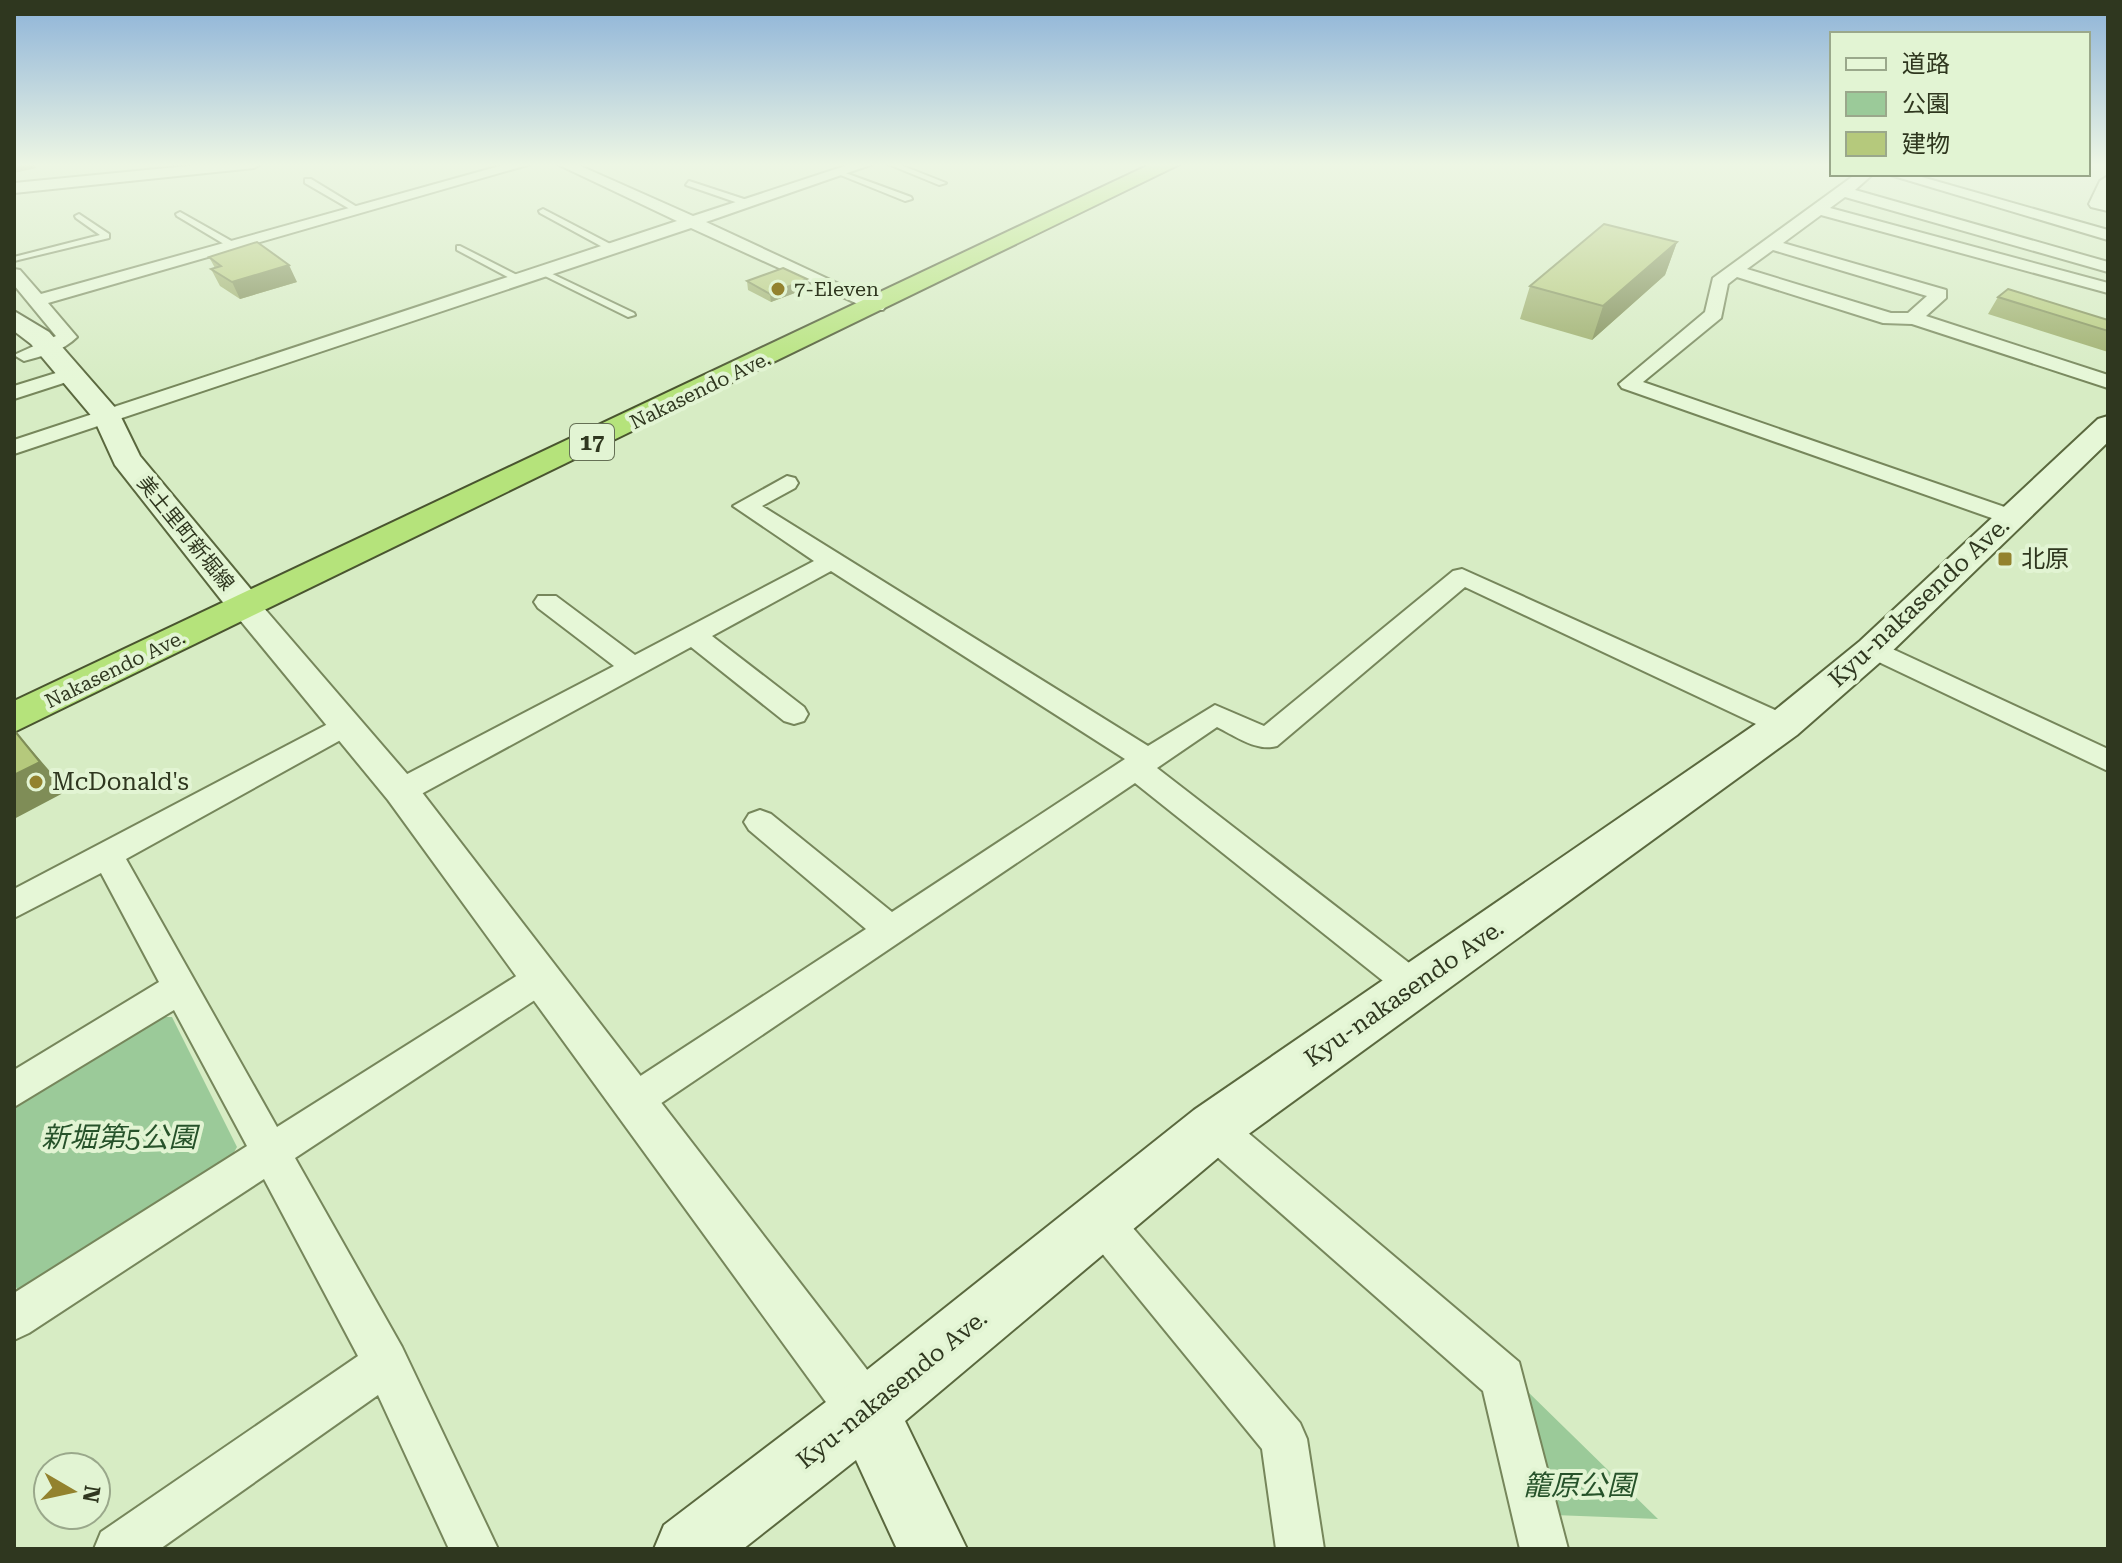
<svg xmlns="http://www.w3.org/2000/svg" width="2122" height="1563" font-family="'Roboto Serif','Noto Sans JP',serif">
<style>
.green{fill:#9bca99}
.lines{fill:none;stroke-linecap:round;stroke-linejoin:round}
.service-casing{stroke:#76865b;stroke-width:4}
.minor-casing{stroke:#76865b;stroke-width:4}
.tertiary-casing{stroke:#76865b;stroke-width:4}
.secondary-casing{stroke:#5a683e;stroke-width:4}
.trunk-casing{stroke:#49542f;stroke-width:4}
.service{fill:#e6f7d7;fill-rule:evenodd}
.minor{fill:#e6f7d7;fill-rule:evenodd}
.tertiary{fill:#e6f7d7;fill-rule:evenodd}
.secondary{fill:#e6f7d7;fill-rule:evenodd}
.trunk{fill:#b5e37b;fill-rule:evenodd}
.wall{fill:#9cad6b}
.shaded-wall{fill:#7f8d57}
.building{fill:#b5c97c;stroke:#7f8d57;stroke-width:2}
.poi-dot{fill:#93822e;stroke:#e2f4d3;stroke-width:3}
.labels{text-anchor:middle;stroke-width:8;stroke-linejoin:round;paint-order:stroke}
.far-poi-label{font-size:20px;fill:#2f371f;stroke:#e2f4d3;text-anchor:start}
.far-street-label{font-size:20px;fill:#2f371f;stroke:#e2f4d3}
.shield{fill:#e2f4d3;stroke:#657055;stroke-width:2}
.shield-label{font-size:22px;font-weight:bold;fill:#2f371f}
.poi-label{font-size:24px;fill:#2f371f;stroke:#e2f4d3;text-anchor:start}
.street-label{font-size:24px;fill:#2f371f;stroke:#e2f4d3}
.near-park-label{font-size:28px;font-style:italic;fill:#26522a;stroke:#e2f4d3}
</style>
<rect width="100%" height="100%" fill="#d7ecc4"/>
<path class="green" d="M157 1017H172L237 1147 225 1168 21 1297 14 1283V1106Z
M1522 1386 1658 1519 1554 1515Z"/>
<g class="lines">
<defs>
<path id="service" d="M888 164H898L946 183 939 185Z
M840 171 911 197 912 199 905 201 838 174Z
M305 179H311L362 210 355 212 305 183Z
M689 181 750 201 751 203 744 205 686 185Z
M543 209 616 247 617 249 610 251 540 213 539 211Z
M180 212 235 243 236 245 229 247 177 216 176 214Z
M79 214 109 234V238L14 261V257L100 235 76 218 75 216Z
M460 246 523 278 524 280 517 282 457 250V246Z
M544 270 634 313 635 315 628 317 541 274 540 272Z"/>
<path id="minor" d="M208 164H261L254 168 14 193V183Z
M507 164H531L48 303 77 337C63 351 43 356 24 361L14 355 56 336 14 285V269L20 270 41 294Z
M557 164H576L693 216 851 164H873L706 222 886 306 883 310H871L691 228 14 454V440L677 221Z
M1856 174H1873L1855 190 2108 262V272L1845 197 1830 208 2108 283V293L1821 215 1783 243 1946 290V298L1926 316 2108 375V388L1912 324 1883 323 1737 277 1728 284 1721 318 1643 382 2019 512 2023 517 2019 522H2003L1622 388 1619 384 1705 312 1713 278ZM1773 250 1927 296 1908 313H1891L1747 269Z
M1887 174H1911L2108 230V240Z
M2108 176V211L2091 207 2089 204 2100 181Z
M72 368 82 374 79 378 14 399V386Z
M787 476 795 478 798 483 795 488 762 506 1148 746 1215 705 1264 726 1453 571 1462 569 1793 718 1797 725 1793 732 1783 735 1773 732 1465 587 1277 746C1257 752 1235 736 1217 727L1157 768 1426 976 1432 986 1426 996 1414 1001 1402 996 1135 783 648 1112 635 1117 622 1112 616 1100 622 1088 866 929 749 830 744 822 749 814 760 810 771 814 892 912 1125 759 831 571 712 636 804 707 808 714 804 721 794 724 784 721 691 647 412 799 401 802 390 799 386 791 390 783 614 666 538 608 534 602 538 596H556L635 655 814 561 733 506Z
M1873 640 2108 749V771L1864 655 1860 649 1864 643Z
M345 715 355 718 359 725 355 732 126 859 277 1127 529 968 541 963 553 968 558 978 553 988 295 1158 402 1347 498 1549H449L378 1395 160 1549H94L101 1532 358 1356 264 1179 29 1333 14 1340V1293L247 1146 174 1010 14 1107V1070L159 982 101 873 14 918V889Z
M1213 1110 1227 1115 1519 1362 1568 1549H1520L1483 1391 1199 1141 1194 1128 1199 1115Z
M1101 1201 1115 1207 1300 1423 1307 1439 1324 1549H1276L1262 1449 1087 1235 1081 1221 1087 1207Z"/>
<path id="tertiary" d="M246 598 257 600 414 782 885 1393 893 1412 885 1431 866 1439 847 1431 388 800 235 614 231 607 235 600Z"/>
<path id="secondary" d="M14 311 49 332 118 411 140 456 259 599 264 607 259 615 246 618 233 615 115 465 94 419 31 344 14 331Z
M2108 416V442L1886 657 1797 735 1232 1146 905 1421 967 1549H897L856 1460 743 1549H654L664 1525 843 1389 1194 1110 1769 715 1860 641 2098 419Z"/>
<path id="trunk" d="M1151 164H1180L14 732V701Z"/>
</defs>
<use href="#service" class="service-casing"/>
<use href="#minor" class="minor-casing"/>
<use href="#tertiary" class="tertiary-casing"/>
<use href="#secondary" class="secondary-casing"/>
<use href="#trunk" class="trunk-casing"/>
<use href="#service" class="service"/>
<use href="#minor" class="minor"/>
<use href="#tertiary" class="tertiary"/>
<use href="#secondary" class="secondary"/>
<use href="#trunk" class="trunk"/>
</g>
<path class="wall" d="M1677 242 1665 275 1592 340 1520 319 1530 286Z
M209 257 297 282 240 299 220 286 211 269 215 268Z
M807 279 808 288 771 302 748 290 747 281Z
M1998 297 2108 320V352L1988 314Z"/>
<path class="shaded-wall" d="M14 164H34L36 168 14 173Z
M1677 242 1665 275 1592 340 1603 306Z
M289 265 297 282 240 299 232 282Z
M807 279 808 288 771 302 770 294Z
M14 730 67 791 14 819Z"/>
<path class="building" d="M1604 224 1677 242 1603 306 1530 286Z
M257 242 289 265 232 282 211 269 221 266 209 257Z
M783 268 807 279 770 294 747 281Z
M2008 289 2108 320V331L1998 297Z
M14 730 40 762 14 775Z"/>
<linearGradient id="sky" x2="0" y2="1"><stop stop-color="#8db3d8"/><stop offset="0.43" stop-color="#edf6e4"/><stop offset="1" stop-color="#edf6e4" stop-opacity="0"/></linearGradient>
<rect width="2122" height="383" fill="url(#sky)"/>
<g class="poi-dot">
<circle cx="778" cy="289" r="8"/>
<rect x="1997" y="551" width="16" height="16" rx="4"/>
<circle cx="36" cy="782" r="8"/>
</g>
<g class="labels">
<g class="far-poi-label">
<text x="794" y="296">7-Eleven</text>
</g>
<g class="far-street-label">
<text transform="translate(700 390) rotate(-26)" y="7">Nakasendo Ave.</text>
<text transform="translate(186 533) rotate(51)" y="7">美土里町新堀線</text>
<text transform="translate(115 669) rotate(-26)" y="7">Nakasendo Ave.</text>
</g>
<rect class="shield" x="570" y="424" width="44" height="36" rx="6"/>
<g class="shield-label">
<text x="592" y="450">17</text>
</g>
<g class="poi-label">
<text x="2021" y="567">北原</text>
<text x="52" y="790">McDonald's</text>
</g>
<g class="street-label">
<text transform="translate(1919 602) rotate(-43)" y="8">Kyu-nakasendo Ave.</text>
<text transform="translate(1404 993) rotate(-35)" y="8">Kyu-nakasendo Ave.</text>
<text transform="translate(892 1389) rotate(-39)" y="8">Kyu-nakasendo Ave.</text>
</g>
<g class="near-park-label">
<text x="119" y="1147">新堀第5公園</text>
<text x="1579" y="1495">籠原公園</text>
</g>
</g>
<rect width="2122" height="1563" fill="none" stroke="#2f371f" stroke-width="32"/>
<rect x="1830" y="32" width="260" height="144" fill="#e2f4d3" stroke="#9aa88b" stroke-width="2"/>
<rect x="1846" y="58" width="40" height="12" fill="#e6f7d7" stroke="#9aa88b" stroke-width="2"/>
<text x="1902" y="72" font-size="24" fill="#2f371f">道路</text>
<rect x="1846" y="92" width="40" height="24" fill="#9bca99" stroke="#9aa88b" stroke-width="2"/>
<text x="1902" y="112" font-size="24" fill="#2f371f">公園</text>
<rect x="1846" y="132" width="40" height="24" fill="#b5c97c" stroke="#9aa88b" stroke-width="2"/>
<text x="1902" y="152" font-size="24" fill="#2f371f">建物</text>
<g transform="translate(72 1491) rotate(99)"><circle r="38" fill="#e2f4d3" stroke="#9aa88b" stroke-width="2"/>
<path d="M0-6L14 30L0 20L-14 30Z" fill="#93822e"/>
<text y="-12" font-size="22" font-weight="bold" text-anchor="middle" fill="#2f371f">N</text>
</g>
</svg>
